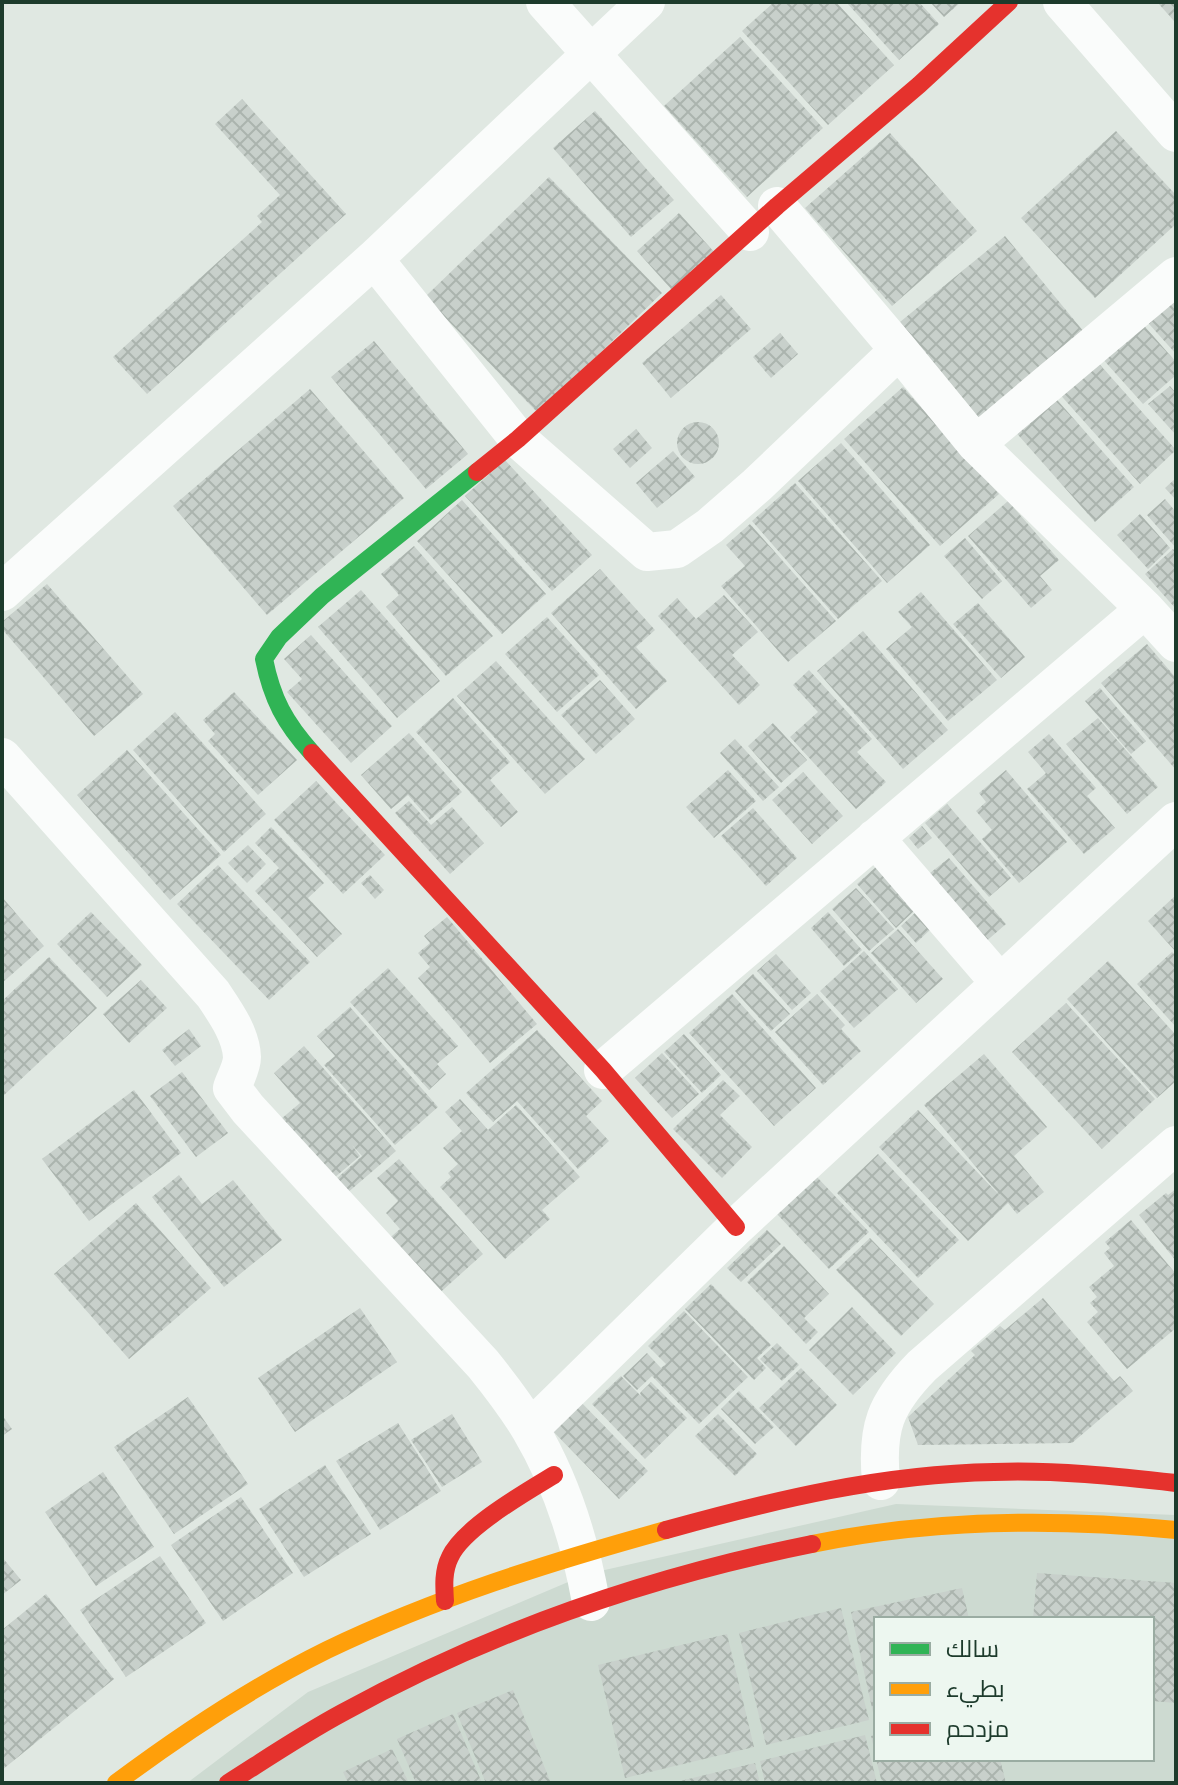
<svg xmlns="http://www.w3.org/2000/svg" width="1178" height="1785" font-family="Raleway,Cairo,sans-serif">
<style>
.built{fill:#cddad1;fill-rule:evenodd}
.building{fill:url(#building-cross-hatch)}
.lines{fill:none;stroke-linecap:round;stroke-linejoin:round}
.street{stroke:#fafcfb;stroke-width:38}
.fast{stroke:#30b455;stroke-width:18}
.slow{stroke:#ff9f0a;stroke-width:18}
.jam{stroke:#e5322d;stroke-width:18}
</style>
<defs>
<pattern id="building-cross-hatch" width="8" height="8" patternUnits="userSpaceOnUse" patternTransform="scale(2)"><rect width="8" height="8" fill="#c8d0cb"/><path d="M0 0l8 8M0 8l8-8" fill="none" stroke="#abb4ae"/></pattern>
</defs>
<rect width="100%" height="100%" fill="#e0e8e2"/>
<path class="built" d="M896 1504 1176 1515V1783H187L308 1692 587 1574ZM876 1619H1152V1759H876Z"/>
<path class="building" d="M774 2H836L894 65 828 125 742 31Z
M846 2H919L939 24 899 60Z
M930 2H961L944 17Z
M1157 2H1176V23Z
M740 37 823 128 747 197 664 106Z
M242 99 346 214 147 394 113 357 262 222 257 216 280 195 215 124Z
M595 111 674 200 631 237 553 148Z
M1116 131 1176 195V224L1095 298 1021 218Z
M890 133 977 231 892 306 805 208Z
M549 177 662 293 538 413 425 297Z
M679 213 715 253 672 290 637 251Z
M1005 236 1084 332 979 418 900 322Z
M1176 283V354L1141 315Z
M721 295 751 329 671 398 642 363Z
M1140 321 1176 362V375L1143 404 1100 356Z
M780 333 798 354 771 378 753 357Z
M374 341 468 454 426 489 331 377Z
M1093 357 1176 450 1140 484 1056 390Z
M1170 386 1176 393V435L1148 404Z
M903 387 999 494 940 546 844 439Z
M310 389 404 498 267 615 173 506Z
M1051 393 1134 487 1095 522 1012 428Z
M677 443a21 21 0 1 1 42 0a21 21 0 1 1-42 0Z
M636 429 652 448 630 468 613 449Z
M841 443 930 545 887 583 798 481Z
M673 451 695 477 657 508 636 483Z
M505 460 592 555 552 591 465 496Z
M1176 478V500L1165 488Z
M795 483 882 581 838 619 752 521Z
M1165 499 1176 512V548L1147 515Z
M462 500 546 594 502 634 417 541Z
M1008 501 1059 560 1040 576 1052 590 1031 608 968 536Z
M1140 514 1170 548 1148 569 1117 535Z
M750 524 836 621 788 662 721 586 745 566 726 545Z
M965 538 1002 581 982 599 944 556Z
M414 546 493 636 446 676 386 607 399 595 381 574Z
M1173 549 1176 552V609L1145 574Z
M600 569 655 630 636 647 667 681 636 709 551 613Z
M47 584 143 694 94 736 2 629V622Z
M361 590 440 681 397 718 318 627Z
M921 592 997 680 948 721 886 649 912 627 898 612Z
M724 595 758 632 732 655 760 685 739 705 658 616 677 598 696 619Z
M978 603 1025 657 1001 678 953 624Z
M547 617 599 675 557 712 505 654Z
M863 631 948 730 903 769 817 671Z
M311 635 392 726 351 763 287 692 302 679 284 659Z
M1147 644 1176 678V770L1101 683Z
M496 661 585 759 545 794 457 696Z
M809 670 872 739 857 752 886 782 856 809 790 737 818 712 793 685Z
M600 680 635 719 596 754 561 715Z
M1100 688 1146 741 1131 754 1085 701Z
M234 692 297 760 258 795 208 741 215 734 203 720Z
M453 698 510 762 490 780 518 812 501 827 416 732Z
M175 712 266 814 224 852 133 750Z
M1098 718 1158 787 1127 814 1066 744Z
M773 723 807 760 781 783 748 746Z
M409 733 462 792 430 820 408 795 391 809 361 775Z
M1049 734 1096 788 1087 796 1115 828 1084 854 1027 789 1046 773 1028 752Z
M735 739 779 787 763 801 720 753Z
M127 750 221 855 170 900 77 795Z
M728 770 756 801 714 838 686 807Z
M1006 770 1067 842 1019 883 982 839 992 830 976 811 986 802 979 793Z
M803 772 843 816 812 844 772 800Z
M316 781 385 855 343 894 274 820Z
M409 801 431 825 452 807 484 843 450 874 395 813Z
M947 804 1011 878 989 897 925 823Z
M753 808 797 858 766 886 721 836Z
M922 826 932 838 918 849 909 838Z
M271 827 324 883 308 898 342 934 317 957 255 891 279 868 255 843Z
M248 845 266 864 247 883 228 863Z
M949 858 1006 924 983 944 925 877Z
M218 865 310 962 269 1000 177 904Z
M877 866 916 909 896 928 857 884Z
M370 875 384 890 375 899 361 883Z
M856 888 894 929 869 951 832 909Z
M1176 895V952L1148 921Z
M2 897 44 946 2 983Z
M917 911 932 928 916 943 901 926Z
M91 912 142 965 107 997 57 944Z
M828 912 862 950 844 966 811 928Z
M447 917 537 1024 490 1063 418 978 430 967 418 953 430 943 424 936Z
M898 929 943 979 916 1003 871 953Z
M864 951 898 989 854 1028 820 991Z
M1172 952 1176 956V1027L1137 984Z
M776 954 811 993 792 1010 757 971Z
M49 957 97 1008 2 1097V1001Z
M1108 961 1176 1035V1081L1157 1098 1067 999Z
M388 968 458 1046 437 1064 446 1074 429 1090 350 1002Z
M753 974 790 1014 771 1031 735 991Z
M141 980 167 1008 129 1043 103 1014Z
M732 994 816 1088 774 1126 689 1033Z
M817 994 845 1025 841 1029 861 1051 823 1085 775 1032Z
M1066 1003 1155 1099 1102 1149 1012 1052Z
M350 1007 438 1107 395 1145 324 1065 335 1056 317 1036Z
M189 1029 201 1046 175 1066 162 1050Z
M537 1030 602 1101 586 1116 609 1141 578 1169 517 1101 493 1122 466 1093Z
M684 1034 721 1075 702 1093 664 1052Z
M304 1046 396 1151 346 1194 334 1181 362 1156 352 1145 360 1156 334 1178 281 1119 300 1103 274 1073Z
M662 1053 699 1094 672 1118 635 1078Z
M984 1054 1047 1127 1014 1156 1044 1192 1017 1214 1008 1203 968 1241 879 1147 918 1110 1002 1198 924 1105Z
M182 1072 228 1133 196 1157 150 1096Z
M723 1080 740 1096 720 1115 752 1147 722 1178 673 1129Z
M134 1090 181 1153 89 1221 42 1159Z
M460 1099 488 1130 516 1105 580 1177 542 1210 550 1219 505 1259 440 1187 451 1177 448 1173 458 1164 443 1148 462 1131 445 1112Z
M878 1154 959 1240 918 1278 837 1193Z
M399 1159 483 1254 434 1298 385 1242 400 1229 386 1213 398 1201 377 1178Z
M179 1175 202 1204 233 1180 282 1240 224 1287 152 1197Z
M816 1176 869 1232 829 1269 776 1213Z
M1176 1189V1261L1139 1215 1166 1193 1168 1195Z
M136 1203 211 1288 129 1359 54 1274Z
M1131 1220 1176 1274V1328L1127 1369 1087 1322 1098 1312 1090 1303 1097 1297 1089 1287 1114 1266 1104 1253 1110 1248 1105 1242Z
M767 1230 781 1244 741 1282 727 1268Z
M870 1238 934 1304 901 1336 836 1270Z
M784 1246 829 1294 804 1318 818 1332 806 1344 747 1282Z
M711 1284 771 1345 757 1358 766 1368 754 1380 685 1309Z
M1043 1298 1114 1381 1120 1376 1133 1391 1072 1443 918 1445 908 1417 975 1355 971 1351 1000 1326 1005 1330Z
M852 1307 896 1353 853 1395 809 1350Z
M360 1308 397 1362 295 1432 258 1378Z
M684 1311 748 1377 699 1424 652 1376 637 1390 623 1376 647 1353 661 1368 666 1364 648 1346Z
M777 1343 799 1365 782 1381 760 1359Z
M801 1368 837 1405 796 1446 759 1408Z
M621 1376 641 1396 640 1393 651 1382 687 1418 645 1459 592 1404Z
M739 1391 774 1427 755 1444 721 1409Z
M188 1397 248 1484 174 1534 114 1447Z
M577 1398 648 1471 619 1499 548 1426Z
M452 1414 482 1462 442 1487 411 1440Z
M718 1414 757 1454 735 1476 695 1436Z
M2 1415 12 1429 2 1436Z
M398 1423 441 1491 380 1530 336 1461Z
M325 1465 371 1534 304 1577 259 1509Z
M103 1472 154 1547 96 1586 45 1512Z
M241 1497 293 1573 223 1621 171 1545Z
M160 1556 206 1623 126 1677 80 1610Z
M2 1557 21 1580 2 1595Z
M1037 1573 1176 1583V1703L1152 1701V1619H1033Z
M962 1588 969 1619H876L875 1722 851 1612Z
M46 1594 114 1679 2 1770V1630Z
M841 1608 869 1720 766 1745 739 1633Z
M727 1634 754 1747 625 1778 598 1665Z
M513 1690 551 1783H486L457 1713Z
M453 1714 482 1783H416L397 1739Z
M865 1735 877 1783H765L760 1761Z
M876 1735V1753H875L871 1736Z
M392 1749 409 1783H348L343 1772Z
M876 1759H1000L1006 1783H882Z
M755 1763 760 1783H676V1782Z"/>
<g class="lines">
<path class="street" d="M545 2 750 232
M1062 2 1176 133
M777 206 899 350 976 444 1145 609 1176 643
M374 259 518 439 647 552 677 549 710 526 757 485 899 350
M976 444 1176 276
M2 592 374 259 646 2
M2 757 213 994C225 1012 241 1034 242 1057 242 1067 235 1079 232 1088L248 1109 483 1364C500 1385 516 1406 530 1429 562 1483 580 1541 591 1602
M875 838 1000 983
M603 1070 1145 609
M530 1429 736 1227 1176 821
M881 1481C876 1428 885 1404 922 1366L1176 1145"/>
<path class="fast" d="M312 753C285 723 272 699 264 659L279 637 322 596 477 472"/>
<path class="slow" d="M812 1544C932 1519 1054 1518 1176 1530
M116 1783C183 1733 252 1687 327 1650 435 1598 550 1562 666 1530"/>
<path class="jam" d="M477 472 518 439 777 206 919 85 1009 2
M312 753 603 1070 736 1227
M666 1530C774 1500 881 1474 994 1472 1055 1470 1116 1476 1176 1483
M445 1601C444 1586 443 1571 450 1557 463 1528 526 1492 554 1475
M228 1783C266 1759 303 1734 342 1713 489 1632 648 1577 812 1544"/>
</g>
<rect width="1178" height="1785" fill="none" stroke="#1d3b2c" stroke-width="8"/>
<rect x="874" y="1617" width="280" height="144" fill="#edf7f0" stroke="#9aaca2" stroke-width="2"/>
<rect x="890" y="1643" width="40" height="12" fill="#30b455" stroke="#9aaca2" stroke-width="2"/>
<text x="946" y="1657" font-size="24" fill="#1d3b2c">سالك</text>
<rect x="890" y="1683" width="40" height="12" fill="#ff9f0a" stroke="#9aaca2" stroke-width="2"/>
<text x="946" y="1697" font-size="24" fill="#1d3b2c">بطيء</text>
<rect x="890" y="1723" width="40" height="12" fill="#e5322d" stroke="#9aaca2" stroke-width="2"/>
<text x="946" y="1737" font-size="24" fill="#1d3b2c">مزدحم</text>
</svg>
